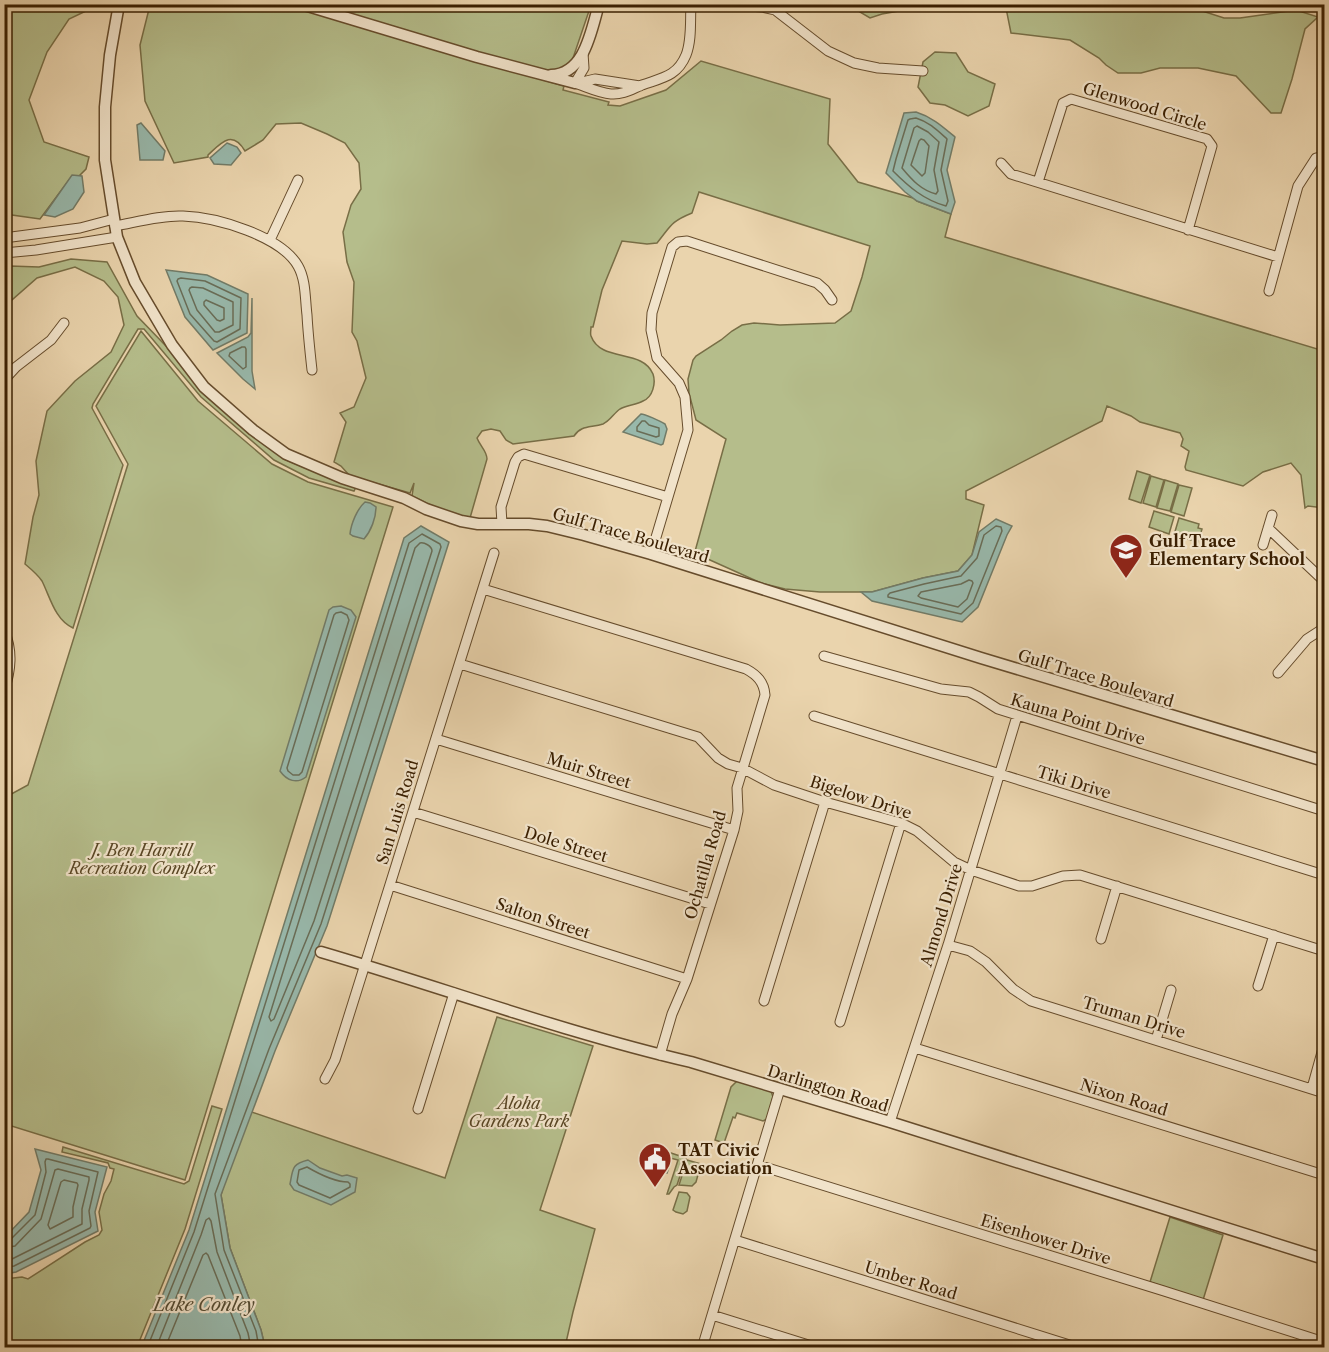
<svg xmlns="http://www.w3.org/2000/svg" width="1329" height="1352" font-family="'Libre Caslon Text',serif">
<style>
.green{fill:#b5bd8b;stroke:#786e46;stroke-width:1.5}
.water{fill:#98b8ab;stroke:#727b67;stroke-width:1.5}
.lines{fill:none;stroke-linecap:round;stroke-linejoin:round}
.shore{stroke:#696c56;stroke-width:1.5}
.minor-casing{stroke:#664c2c;stroke-width:11}
.tertiary-casing{stroke:#664c2c;stroke-width:13}
.minor{stroke:#f1e3ca;stroke-width:9}
.tertiary{stroke:#f1e3ca;stroke-width:10}
.labels{text-anchor:middle;stroke-width:4.5;stroke-linejoin:round;paint-order:stroke}
.street-label{font-size:16px;fill:#3a1f01;stroke:#f1e3ca}
.poi-label{font-size:16px;font-weight:bold;fill:#3a1f01;stroke:#f1e3ca;text-anchor:start}
.park-label{font-size:16px;font-style:italic;fill:#594624;stroke:#f1e3ca}
.water-label{font-size:18px;font-style:italic;fill:#564d34;stroke:#f1e3ca}
</style>
<rect width="100%" height="100%" fill="#ead4ad"/>
<filter id="stains"><feTurbulence type="fractalNoise" baseFrequency=".00333" numOctaves="4"/><feColorMatrix values="0 0 0 0 .2 0 0 0 0 .09 0 0 0 0 .02 0 0 0 .5 -.17"/></filter>
<radialGradient id="worn" r=".72"><stop offset=".6" stop-color="#630" stop-opacity="0"/><stop offset="1" stop-color="#630" stop-opacity=".3"/></radialGradient>
<path class="green" d="M4 5H115L114 7 88 10 69 19 47 52 29 100 44 142 89 157 86 169 79 176H72L40 219 5 214Z
M150 5H286L564 86 563 90 609 102 608 105 620 106 666 90 701 61 830 99 828 144 858 182 913 198 917 201 951 214 945 237 1324 351V508L1308 506 1305 508 1301 475 1291 463 1263 472 1243 486 1186 470 1185 467 1189 451 1181 446 1183 439 1180 433 1140 422 1131 416 1107 406 1102 421 966 491V499L984 505 972 555 958 571 923 578 872 592H820L785 589 761 583 710 560 694 555 726 439 696 420 689 393 688 379 693 360 696 356 721 340 732 331 742 325 754 323 780 325 835 323 851 311 862 277 870 246 699 192 692 213C670 222 671 226 657 243L647 244 622 241 602 290 593 327H591C591 330 590 334 591 336 601 363 642 348 653 374 656 383 653 397 643 401 636 405 627 405 620 409 614 413 610 421 603 424 591 428 581 425 574 436L513 444 506 440 500 431 491 429 482 431 477 438C480 446 487 451 487 459L470 518 443 511 412 496 414 483 410 493 350 476 341 466 334 462 346 422 340 413 354 407 366 378 357 341 352 332 354 282 347 262 343 232 351 205 361 189 359 163 345 143 327 134 301 123 276 124 263 140 245 151C232 129 221 143 208 155V157L174 163 145 101 140 45Z
M317 5H591L571 64 555 71H542Z
M848 5H933L882 14 870 18Z
M1187 5 1193 8 1224 18H1240L1296 10 1318 17 1305 29 1292 79 1281 113H1271L1236 76 1198 68H1160L1141 73H1118L1106 65 1099 58 1070 40 1011 33 1006 8 995 5Z
M935 52 956 53 968 72 995 84 989 106 968 116 945 105 930 103 918 87 923 62Z
M71 259 107 262 137 316 250 433 284 459 340 482 356 487 354 491 309 478 274 460 201 397 144 329H138L93 404 92 408 123 465 73 628C55 620 50 597 42 581 38 575 31 569 25 564L33 517 39 495 36 461 47 411 75 381 111 352 124 325 118 297 104 281 75 267 37 278 5 306V268L10 266 39 267Z
M141 331 198 401 272 464 308 482 393 507 185 1180 5 1124 4 798 28 785 128 464 96 406Z
M1137 471 1150 475 1141 503 1129 499Z
M1151 476 1164 480 1156 507 1143 503Z
M1165 480 1178 484 1170 511 1157 508Z
M1179 485 1192 488 1184 516 1171 512Z
M1154 511 1174 517 1169 534 1149 527Z
M1179 518 1199 524 1198 528 1202 529 1198 542 1174 535Z
M497 1017 593 1046 540 1210 595 1229 573 1312 565 1347H265L261 1330 230 1248 221 1195 243 1109 445 1178Z
M737 1081 771 1091 773 1097 767 1119 763 1121 737 1113 735 1118 733 1117 724 1143 715 1140 731 1087Z
M212 1106 222 1109 185 1229 137 1347H5V1279L22 1277 28 1279 85 1242 99 1235 102 1230 99 1212 104 1194 111 1181 114 1169 110 1168 108 1163 62 1152 63 1147 184 1184 189 1181Z
M653 1147 686 1158 677 1185 674 1187 669 1194H667L678 1160 651 1153Z
M687 1160 701 1164 696 1182 692 1186 679 1185Z
M679 1192 687 1193 690 1197 687 1211 683 1214 676 1212 673 1210Z
M1170 1217 1223 1235 1203 1300 1150 1282Z"/>
<path class="water" d="M916 112C932 117 942 126 955 137L947 170 955 202 951 214 917 201 905 192 886 173 904 113Z
M141 123 165 151 163 160H140L137 125Z
M227 143 237 147 241 153 231 165 214 164 210 158Z
M72 175 82 176 84 192 73 209 55 217 44 215Z
M166 270 207 275 248 294 247 333 213 350 185 317Z
M252 298V371L255 389 243 379 217 353 248 337 251 333Z
M641 414C645 414 660 421 665 424L667 429 663 444 661 445 623 432Z
M365 502 370 503 376 507C376 518 371 531 364 539L353 536 350 534C351 524 357 509 365 502Z
M996 519 1012 526 1007 535 978 607 962 622 872 601 861 592H872L923 578 958 571 972 555 979 532Z
M421 526 449 542 327 926 275 1051 221 1195 230 1248 261 1330 265 1347 141 1348 189 1230 404 538Z
M341 606 351 610 356 617 306 777C297 784 287 781 280 771L329 610 333 607Z
M35 1149 107 1167 95 1212 98 1231 16 1272 5 1274V1237L29 1212 41 1170Z
M652 1158 671 1162 667 1173 649 1166Z
M308 1160 320 1168 342 1176 347 1175 357 1178 355 1192 331 1205 294 1190 290 1184C293 1168 292 1164 308 1160Z"/>
<g class="lines">
<path class="shore" d="M916 118C929 122 937 130 947 139L941 170 948 201 946 206C924 200 909 187 893 171L896 159 908 120 910 119Z
M917 126 928 132 939 142 934 170 938 191 936 194C921 190 912 180 902 168L914 128Z
M921 139 924 140 929 146 925 173 922 176 911 165 919 141Z
M181 278 205 281 241 298 240 329 217 342 214 341 190 314 177 281 178 279Z
M192 287 203 288 233 302V325L219 332H215L197 310 189 290 190 288Z
M206 300 224 308V319L220 321 217 320 204 305V302Z
M242 347H245L246 349V367L243 369 229 356 230 353Z
M642 421H645L649 425 659 428V436L656 437 637 431V427Z
M996 526 1001 527 1002 531 973 603 961 614 888 597V595L890 593 924 584 961 576 977 558 984 535Z
M420 543C424 542 432 546 432 551L314 921 274 1019 271 1021 269 1017 415 548Z
M969 580 972 581 973 583 967 599 958 607 921 598 918 596 921 592 961 584Z
M341 612 347 615 349 620 302 772 299 775H293L288 771 287 768 334 615 336 613Z
M307 1167C319 1174 334 1182 348 1182L350 1184V1187L330 1198 299 1185 297 1182 299 1170Z
M64 1180 77 1183 78 1185 73 1207V1217L50 1229 48 1225 61 1182Z
M4 1241 11 1239 35 1215 46 1172 45 1162 46 1159H48L98 1172 89 1211 91 1226 90 1228 14 1266 4 1268
M4 1248 15 1246 41 1219 55 1170 58 1169 89 1177V1180L82 1209V1224L12 1259 4 1261
M147 1348 194 1232 409 543 422 534 440 544 441 547 321 924 269 1049 215 1194 224 1250 256 1331 259 1348
M156 1348 201 1235 206 1220 209 1218 211 1221 217 1252 248 1333 251 1348
M165 1348 203 1255 206 1253 208 1255 240 1336 242 1348"/>
<defs>
<path id="minor" d="M725 4 762 7 775 10 828 51 854 63 878 68 923 71
M575 83C587 87 599 93 611 94 623 95 632 89 642 85 661 78 677 77 686 55 692 40 690 21 691 4
M575 83 584 68 583 53
M578 83 595 79 640 86
M1001 163 1011 174 1278 257
M1038 182 1063 103 1071 99 1207 139 1212 146 1188 230
M115 226C137 222 161 215 183 216 216 217 281 236 298 266 306 280 305 299 307 315 308 334 310 352 312 370
M4 238 80 228 114 219
M270 240 298 180
M4 253 36 250 117 237
M1269 291 1298 186 1316 158 1324 156
M4 380 16 367 51 340 64 323
M502 524 501 507 515 462 518 457 524 454 668 497
M1268 528 1324 581
M1263 545 1272 515
M651 554 688 430 685 397 679 383 657 358 651 330 652 313 672 247 678 242 687 241 817 283 825 290 832 300
M483 589 746 669C757 675 764 682 765 695L737 788 738 811 734 830 687 979 672 1014 660 1055
M4 630C13 651 11 670 4 691
M824 656 941 689 969 692 979 697 998 709 1324 811
M460 664 698 737 718 758 728 764 742 768 774 785 825 802 901 823 917 831 954 862 971 870 1019 886H1032L1063 876 1080 875 1324 951
M1278 673 1307 639 1324 628
M814 716 1324 875
M436 739 734 830
M413 812 710 904
M390 885 687 979
M1101 939 1117 886
M948 945 970 951 986 962 1013 989 1031 1001 1324 1093
M1258 986 1274 935
M764 1001 825 802
M840 1022 901 823
M1156 1040 1171 990
M915 1048 1324 1175
M325 1079 335 1060 494 553
M1312 1088 1324 1045
M418 1109 454 993
M890 1122 948 945 1017 716
M758 1165 1164 1291 1324 1342
M735 1240 1079 1348
M712 1315 818 1348
M702 1348 780 1089"/>
<path id="tertiary" d="M119 4 110 55 105 107V160L117 237 135 282 172 345 204 387 253 430 286 454 342 478 404 498 426 509 461 521 478 524H529L547 526 584 535 651 554 981 658 1324 761
M301 4 477 57 575 83
M551 75C585 74 591 31 599 4
M321 952C444 988 566 1033 691 1062L890 1122 1324 1259"/>
</defs>
<use href="#minor" class="minor-casing"/>
<use href="#tertiary" class="tertiary-casing"/>
<use href="#minor" class="minor"/>
<use href="#tertiary" class="tertiary"/>
</g>
<defs>
<symbol id="school-pin" viewBox="-11 -11 22 30"><path d="M0 17L-7.5 6A9.5 9.5 0 1 1 7.5 6Z" fill="#8f2418" stroke="#f1e3ca"/><path d="M0-5L7-2L0 1L-7-2ZM-4 1L0 2.5L4 1V4Q0 6-4 4Z" fill="#fff"/></symbol>
<symbol id="civic-pin" viewBox="-11 -11 22 30"><path d="M0 17L-7.5 6A9.5 9.5 0 1 1 7.5 6Z" fill="#8f2418" stroke="#f1e3ca"/><path d="M-.6-6.5H3V-4.5H.6V-3L4-1V1h2V6H-6V1h2V-1L-.6-3ZM-1.2 2.5V6h2.4V2.5Z" fill="#fff"/></symbol>
</defs>
<g fill-rule="evenodd">
<use href="#school-pin" x="1107" y="531" width="38" height="52"/>
<use href="#civic-pin" x="636" y="1140" width="38" height="52"/>
</g>
<g class="labels">
<g class="street-label">
<text transform="translate(1145 106) rotate(17)" y="6">Glenwood Circle</text>
<text transform="translate(631 535) rotate(16)" y="6">Gulf Trace Boulevard</text>
<text transform="translate(1096 678) rotate(17)" y="6">Gulf Trace Boulevard</text>
<text transform="translate(1078 719) rotate(17)" y="6">Kauna Point Drive</text>
<text transform="translate(589 770) rotate(17)" y="6">Muir Street</text>
<text transform="translate(1074 782) rotate(17)" y="6">Tiki Drive</text>
<text transform="translate(861 797) rotate(18)" y="6">Bigelow Drive</text>
<text transform="translate(397 812) rotate(-73)" y="6">San Luis Road</text>
<text transform="translate(566 844) rotate(17)" y="6">Dole Street</text>
<text transform="translate(705 865) rotate(-74)" y="6">Ochatilla Road</text>
<text transform="translate(941 915) rotate(-73)" y="6">Almond Drive</text>
<text transform="translate(543 918) rotate(18)" y="6">Salton Street</text>
<text transform="translate(1134 1017) rotate(17)" y="6">Truman Drive</text>
<text transform="translate(828 1088) rotate(17)" y="6">Darlington Road</text>
<text transform="translate(1124 1097) rotate(17)" y="6">Nixon Road</text>
<text transform="translate(1046 1239) rotate(17)" y="6">Eisenhower Drive</text>
<text transform="translate(911 1280) rotate(17)" y="6">Umber Road</text>
</g>
<g class="poi-label">
<text x="1149" y="547">Gulf Trace<tspan x="1149" dy="18">Elementary School</tspan></text>
<text x="678" y="1156">TAT Civic<tspan x="678" dy="18">Association</tspan></text>
</g>
<g class="park-label">
<text x="142" y="856">J. Ben Harrill<tspan x="142" dy="18">Recreation Complex</tspan></text>
<text x="519" y="1109">Aloha<tspan x="519" dy="18">Gardens Park</tspan></text>
</g>
<g class="water-label">
<text x="204" y="1311">Lake Conley</text>
</g>
</g>
<rect width="1329" height="1352" fill="none" stroke="#ead4ad" stroke-width="24"/>
<rect x="6" y="6" width="1317" height="1340" fill="none" stroke="#3a1f01" stroke-width="3"/>
<rect x="12" y="12" width="1305" height="1328" fill="none" stroke="#3a1f01" stroke-width="1.5"/>
<rect width="100%" height="100%" filter="url(#stains)"/>
<rect width="100%" height="100%" fill="url(#worn)"/>
</svg>
